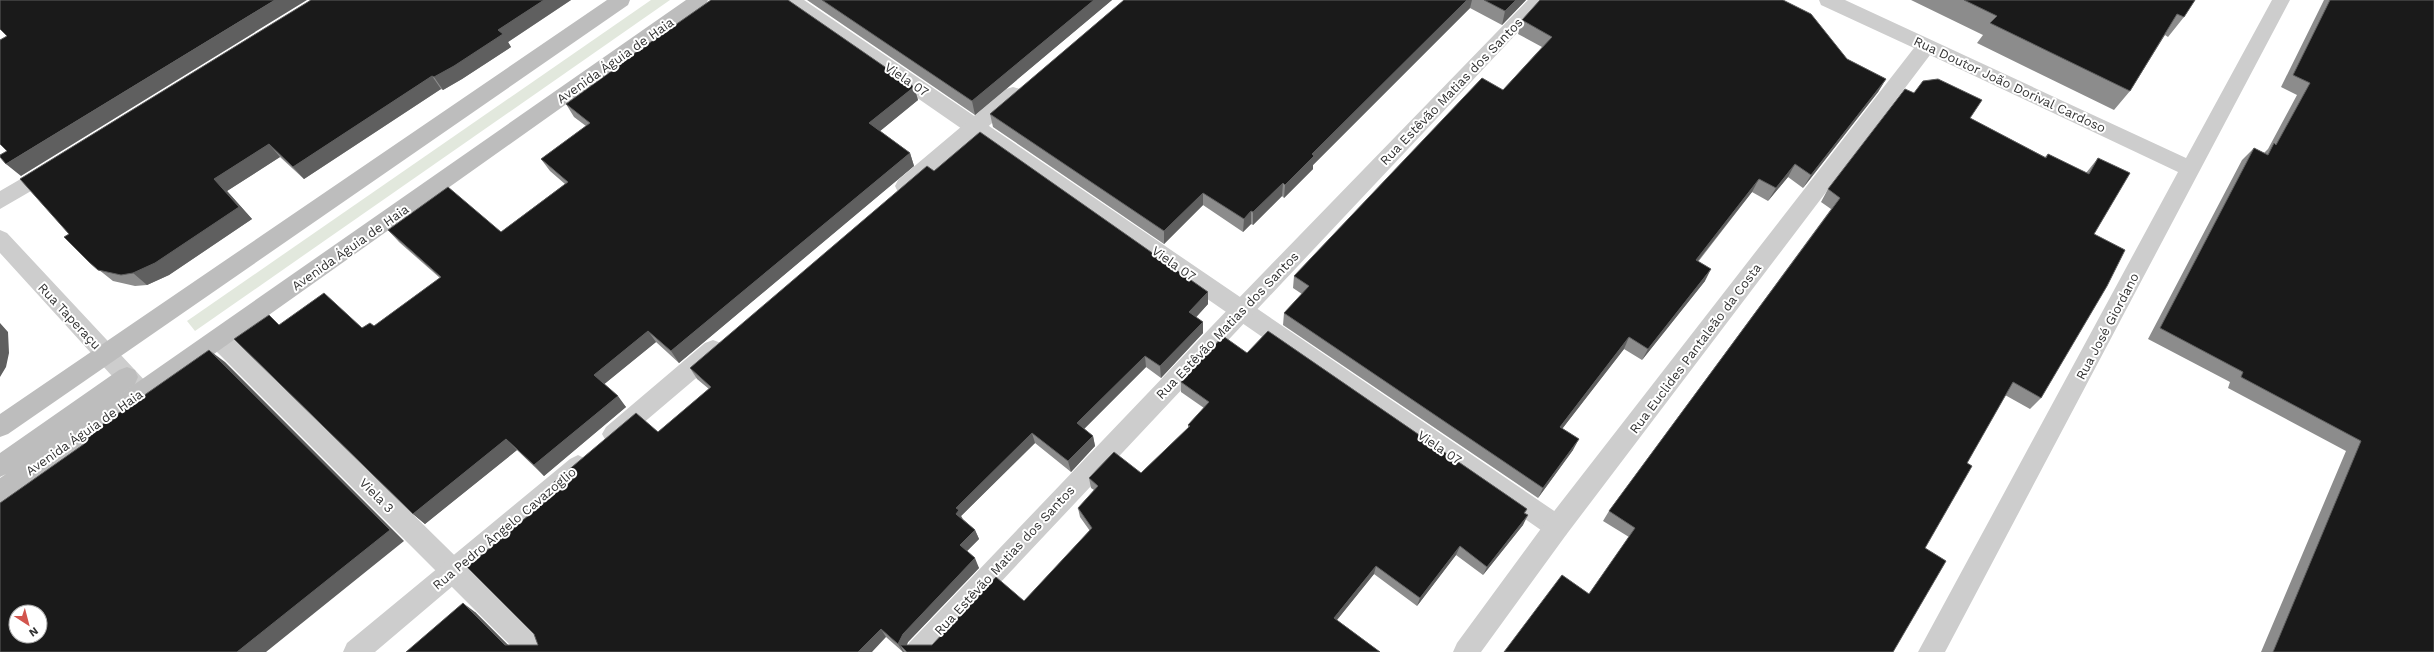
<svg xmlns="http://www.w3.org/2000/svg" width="2434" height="652" font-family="'Work Sans',sans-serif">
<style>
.green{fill:#e2e8dd}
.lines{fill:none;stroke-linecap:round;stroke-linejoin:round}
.lane{fill:#cdcdcd;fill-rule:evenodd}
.street{fill:#cdcdcd;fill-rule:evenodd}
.secondary{fill:#bdbdbd;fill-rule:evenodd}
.wall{fill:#8c8c8c}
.shaded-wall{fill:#5f5f5f}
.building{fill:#1a1a1a;stroke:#5f5f5f;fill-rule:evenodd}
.labels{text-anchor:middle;stroke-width:4;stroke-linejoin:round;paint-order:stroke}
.street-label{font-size:13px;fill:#333;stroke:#fff}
</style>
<rect width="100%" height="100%" fill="#fff"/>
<path class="green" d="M651 0H670L195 331 187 321Z"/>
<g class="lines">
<path class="lane" d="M781 0H804L1566 519 1569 527 1566 535 1557 538 1548 535 783 5Z
M50 162 57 164 60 170 57 176 0 209V191Z
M219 330 227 332 544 643 548 652H517L211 346 208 339 211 332Z"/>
<path class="street" d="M1528 0H1548L935 652H905L909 643 1233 304Z
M1819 0H1845L2186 158 2272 0H2290L1945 652H1918L2178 172 1930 55 1566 535 1481 652H1453L1457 643 1548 519 1914 48 1821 5Z
M1013 87 1020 89 1023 94 1020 99 912 192 905 194 898 192 895 186 898 180 1006 89Z
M0 230 7 233 148 384 151 391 148 398 140 401 132 398 0 253Z
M713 340 721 343 724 350 721 357 622 441 614 444 606 441 602 434 606 427 705 343Z
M578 455 586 459 590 466 586 473 375 652H343L347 643 570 459Z"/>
<path class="secondary" d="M607 0H630L628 5 8 434 0 437V414Z
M686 0H708L706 5 8 500 0 503V478L6 474 0 477V453L119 370 127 367 135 370 138 377 135 384 92 414Z"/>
</g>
<path class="wall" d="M311 0H571L508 42 511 47 462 79 443 90 441 89 304 179 280 157 227 191 252 219 169 275 147 285 135 286 113 281 89 262 69 234Z
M807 0H1112L975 115Z
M1124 0H1526L1502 25 1470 8 1313 165V169L1284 198 1282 196 1253 225 1251 224 1243 232 1203 205 1164 244 993 127 990 114Z
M1911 0H2195L2184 17 2168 37 2165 35 2130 91 2114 110 1977 43 1983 35Z
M2324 0H2434V652H2261L2346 451 2228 388 2230 382 2148 339 2242 160 2254 148 2264 153 2268 149 2297 95 2281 87Z
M1522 20 1847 59 1886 79 1878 92 1803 188 1788 177 1768 201 1752 192 1698 262 1705 281 1642 360 1624 349 1562 429 1573 450 1538 498 1283 325 1284 313 1302 294 1293 288 1294 276 1503 90 1542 47 1518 34Z
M612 69 914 87 918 100 880 131 910 153 914 166 679 363 656 342 604 384 626 407 544 476 517 450 425 524 413 514 279 325 362 328 374 326 440 278 399 242 388 230 501 232 565 184 550 171 541 159 586 126 574 117 566 104 613 71Z
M1914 93 1970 118 2045 157 2048 154 2086 173 2098 158 2094 234 2041 398 2030 409 2005 395 1967 463 1925 548 1589 594 1629 537 1603 521 1609 511 1831 209 1821 202 1828 189Z
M934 171 1208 304 1196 317 1203 333 1161 378 1146 367 1084 429 1093 436 1095 446 1071 472 1035 443 961 516 963 519 975 530 979 539 967 551 979 568 908 642 906 645H932L1024 601 1090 531 1080 517 1078 508 1094 490 1091 488 1089 478 1141 473 1188 428V425L1204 408 1181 392V382L1247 353 1527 509 1525 513 1523 525 1483 575 1456 555 1417 606 1374 574 1337 620 1380 652H903L886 637 406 652 475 612 508 645H538L560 489 553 483 658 432 709 389 697 379 690 368Z"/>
<path class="shaded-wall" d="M275 0H307L21 176 6 164Z
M544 0H571L508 42 511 47 462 79 443 90 434 77 498 30Z
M1094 0H1112L975 115 972 101Z
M1467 0H1472L1470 8 1313 165V169L1284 198 1285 185 1312 154Z
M1516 0H1526L1502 25 1505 11Z
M432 76 441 89 304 179 293 167Z
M1886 79 1878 92 1803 188 1811 175Z
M914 87 918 100 874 136 869 123Z
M269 144 280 157 227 191 252 219 169 275 147 285 133 273 214 179Z
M910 153 914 166 679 363 671 351Z
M1795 164 1788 177 1768 201 1776 188Z
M1759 179 1752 192 1689 272 1696 260Z
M1283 183 1282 196 1253 225V212Z
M1203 193V205L1164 244V231Z
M1251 211V224L1243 232 1244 219Z
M1711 269 1705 281 1642 360 1648 349Z
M1208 292V304L1190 324 1189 312Z
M1203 322V333L1161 378 1160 366Z
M0 323 8 332 9 353 6 367 0 377Z
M648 331 656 342 602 386 594 375Z
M1629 337 1624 349 1555 438 1560 427Z
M209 350 225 362 404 541 266 652H237Z
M1145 356 1146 367 1079 434 1077 423Z
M618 396 626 407 544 476 534 465Z
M1032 433 1035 443 961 516 963 520 956 514V508Z
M1093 436 1095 446 1071 472 1068 461Z
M506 439 517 450 425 524 413 514Z
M1579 439 1573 450 1538 498 1543 488Z
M1528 515 1523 525 1483 575 1487 567Z
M975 530 979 539 964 554 960 545Z
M1460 546 1456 555 1417 606 1420 598Z
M975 558 979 568 908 642 905 650 900 645 904 652H903L898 644 903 634Z
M1376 566 1374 574 1332 626 1334 618Z
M463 603 475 612 515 652 505 645Z
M881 629 886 637 872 652H858Z"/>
<path class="building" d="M0 0H275L6 164 0 157V155L7 151 0 144V40L7 36 0 29Z
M311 0H544L498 30 503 34 454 66 434 77 432 76 293 167 269 144 214 179 239 207 155 263 133 273 121 275 98 270 89 262 64 237 69 234 20 179Z
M711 0H788L914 87 869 123 910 153 671 351 648 331 594 375 618 396 534 465 506 439 413 514 234 339 269 315 279 325 324 293 362 328 370 323 374 326 441 277 388 230 448 187 501 232 568 182 541 159 590 123 566 104 613 70 612 69Z
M822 0H1094L972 101Z
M1124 0H1467L1312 154 1314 156 1285 185 1283 183 1253 212 1251 211 1244 219 1203 193 1164 231 990 114Z
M1484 0H1516L1505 11Z
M1540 0H1783L1811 14 1847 59 1886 79 1811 175 1795 164 1776 188 1759 179 1696 260 1711 269 1648 349 1629 337 1560 427 1579 439 1543 488 1284 313 1309 286 1294 276 1482 78 1503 90 1552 37 1522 20Z
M1964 0H2195L2184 17 2177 14 2130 91 1990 23 1997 16Z
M2330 0H2434V652H2273L2361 441 2241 377 2243 372 2160 328 2254 148 2268 155 2274 143 2276 145 2310 83 2293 75Z
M1938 79 1982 100 1970 118 2046 158 2048 154 2089 174 2098 158 2130 173 2094 234 2125 250 2107 286 2041 398 2013 382 1967 463 1972 466 1925 548 1946 561 1893 652H1504L1562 575 1589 594 1635 528 1609 511 1840 198 1828 189 1905 89 1914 93 1923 81Z
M980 132 1208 292 1189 312 1203 322 1160 366 1145 356 1077 423 1093 436 1068 461 1032 433 956 508 959 510 956 514 975 530 960 545 975 558 903 634 898 644 881 629 858 652H406L463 603 505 645H538L534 634 467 567 560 489 553 483 636 413 658 432 711 387 690 368 927 166 934 171Z
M1268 331 1527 509 1524 513 1528 515 1487 567 1460 546 1420 598 1376 566 1334 618 1380 652H907L900 645H932L996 577 1024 601 1092 528 1078 508 1098 486 1089 478 1114 452 1141 473 1190 426 1188 425 1209 402 1181 382 1223 336 1247 353Z
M209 350 390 530 237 652H0V503L84 444 80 440ZM16 612H40V636H16Z"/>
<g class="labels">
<g class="street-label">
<text transform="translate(615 60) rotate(-35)" y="5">Avenida Águia de Haia</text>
<text transform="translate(907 79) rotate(34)" y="5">Viela 07</text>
<text transform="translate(2010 84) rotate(25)" y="5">Rua Doutor João Dorival Cardoso</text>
<text transform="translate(1451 91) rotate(-46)" y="5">Rua Estêvão Matias dos Santos</text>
<text transform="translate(350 247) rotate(-35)" y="5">Avenida Águia de Haia</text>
<text transform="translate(1174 263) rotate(35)" y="5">Viela 07</text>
<text transform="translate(70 316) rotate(47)" y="5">Rua Taperaçu</text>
<text transform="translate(1227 325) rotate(-46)" y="5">Rua Estêvão Matias dos Santos</text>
<text transform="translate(2107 326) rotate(-62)" y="5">Rua José Giordano</text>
<text transform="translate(1695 348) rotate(-53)" y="5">Rua Euclides Pantaleão da Costa</text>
<text transform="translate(84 432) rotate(-35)" y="5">Avenida Águia de Haia</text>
<text transform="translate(1440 447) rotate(34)" y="5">Viela 07</text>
<text transform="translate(377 495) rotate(45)" y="5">Viela 3</text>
<text transform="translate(504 528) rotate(-40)" y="5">Rua Pedro Ângelo Cavazoglio</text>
<text transform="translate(1004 560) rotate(-47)" y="5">Rua Estêvão Matias dos Santos</text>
</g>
</g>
<g transform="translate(28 624) rotate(144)"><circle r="19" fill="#ffffff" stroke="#adadad"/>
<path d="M0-3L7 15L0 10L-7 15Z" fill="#d2544d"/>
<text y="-6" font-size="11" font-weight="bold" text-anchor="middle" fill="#333333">N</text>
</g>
</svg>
